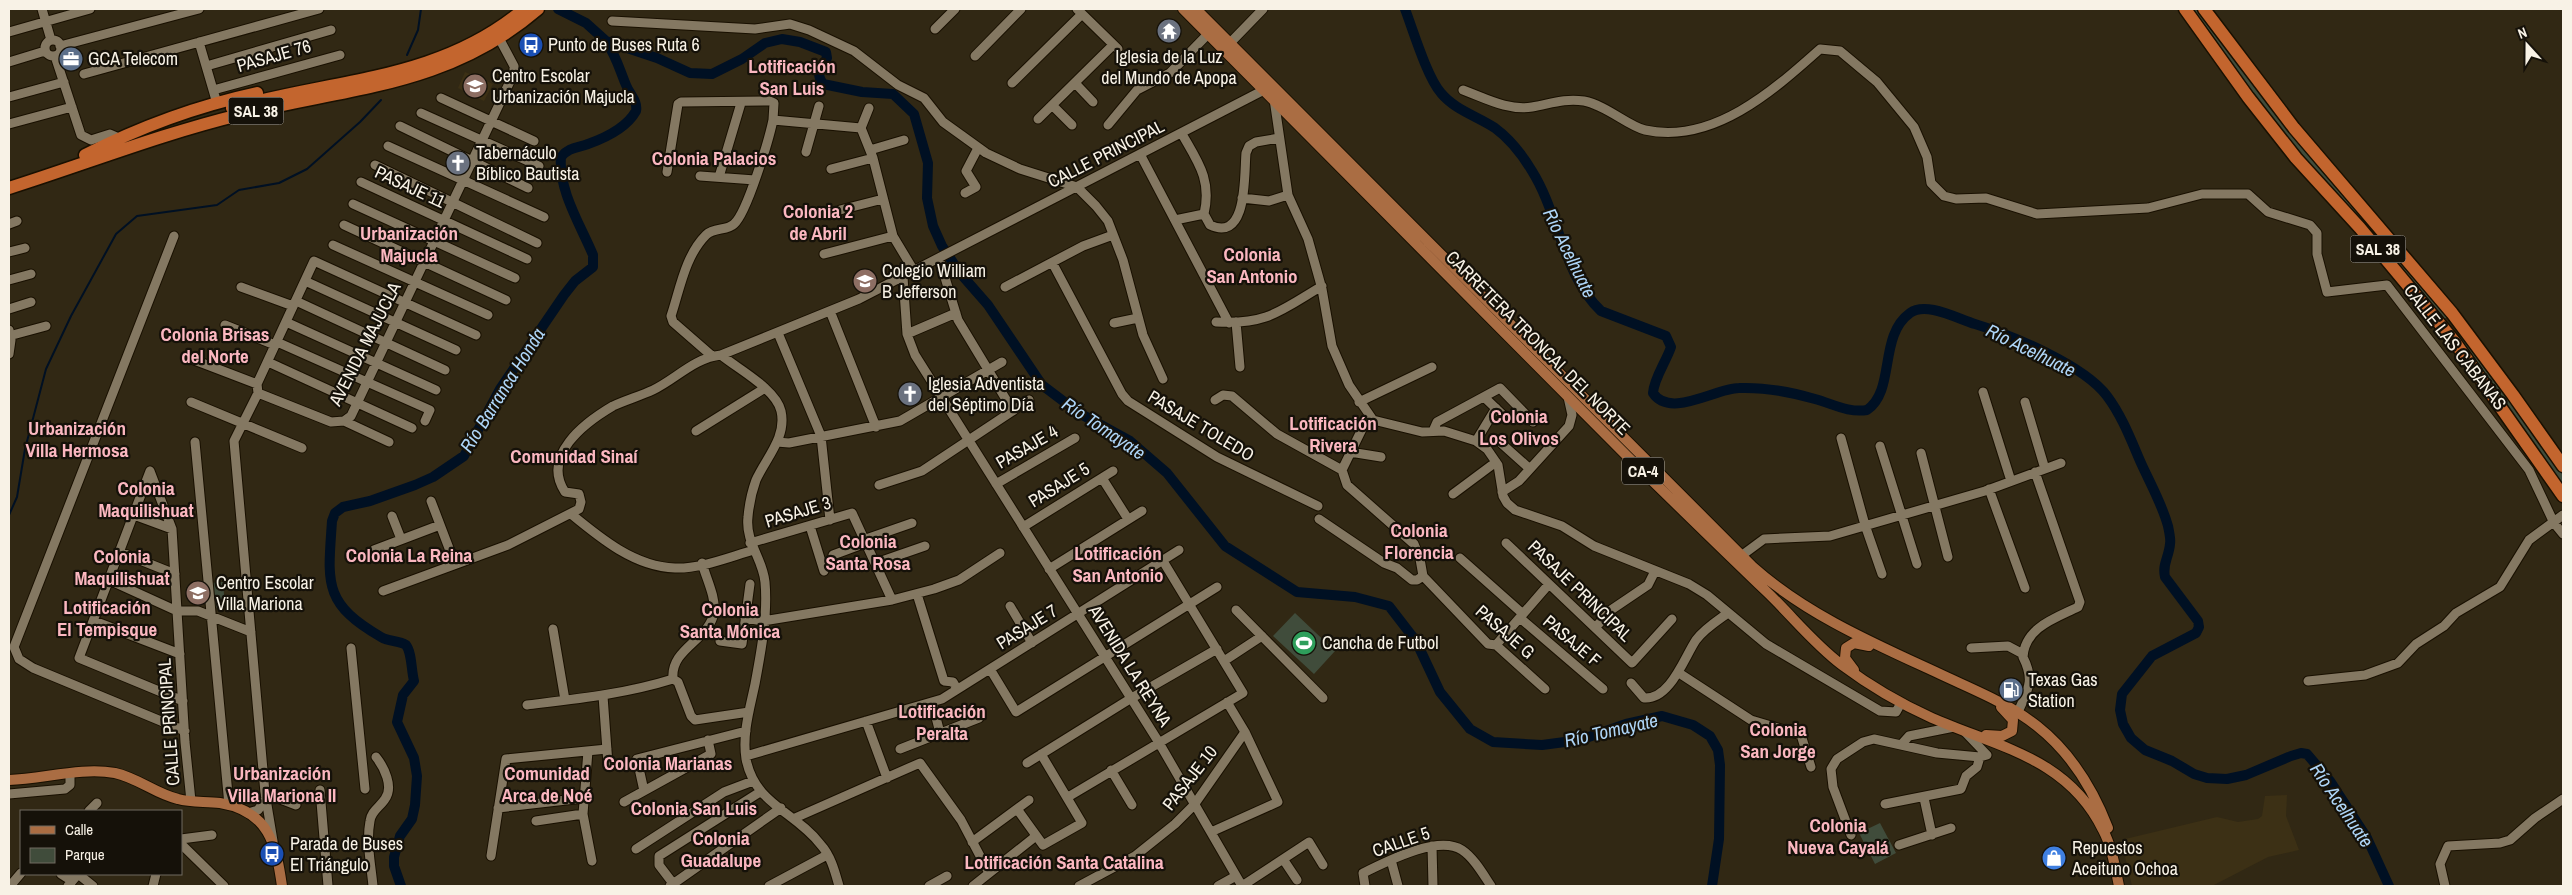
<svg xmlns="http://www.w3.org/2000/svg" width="2572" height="895" font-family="'Archivo Narrow',sans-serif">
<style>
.built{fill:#3c3015}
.green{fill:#404c3b}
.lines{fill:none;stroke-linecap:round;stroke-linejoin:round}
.stream{stroke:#001023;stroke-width:2}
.river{stroke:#001023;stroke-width:10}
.minor-casing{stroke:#191001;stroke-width:11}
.major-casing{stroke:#191001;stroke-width:12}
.highway-casing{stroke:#191001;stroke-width:15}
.minor{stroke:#847862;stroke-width:9}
.major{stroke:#aa6d43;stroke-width:10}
.highway{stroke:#c3652e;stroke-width:12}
.labels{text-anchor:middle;stroke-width:4.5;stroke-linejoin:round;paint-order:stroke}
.shield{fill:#151109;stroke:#b4aea4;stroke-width:1}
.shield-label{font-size:16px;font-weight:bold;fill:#f8f2e6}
.poi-label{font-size:18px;fill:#f8f2e6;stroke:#151109;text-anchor:start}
.street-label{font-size:18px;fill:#f8f2e6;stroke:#151109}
.neighbourhood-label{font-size:19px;font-weight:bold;fill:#fbb7c0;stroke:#151109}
.water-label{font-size:19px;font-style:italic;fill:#aed5f7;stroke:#151109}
</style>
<rect width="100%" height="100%" fill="#312814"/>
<path class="built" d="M465 72 493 84 484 101 458 88Z
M2287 795 2286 816 2299 850 2268 857 2212 886H2132L2121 840 2217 817 2238 822 2258 819 2262 816 2265 796Z"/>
<path class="green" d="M2190 9H2200L2447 317 2446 318H2443L2255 100Z
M2461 335 2524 416 2563 474V489L2458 336Z
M223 582 225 607 210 608 209 583Z
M1295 613 1335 651 1314 674 1273 636Z
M1880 823 1896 853 1875 864 1859 833Z"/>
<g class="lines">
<path class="stream" d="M407 55 418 30 421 9
M9 515 17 497 25 449 46 369 71 316 116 234 137 216 217 205 239 190 279 183 307 169 360 122 381 100"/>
<path class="river" d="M558 9 586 23 606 41 657 58 690 73 712 74 742 59 765 43 782 39 800 42 826 52 827 58C821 68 815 73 823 84L862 92 893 94 914 114 928 163 927 198 933 226 942 246 960 273 988 305 1042 385 1079 413 1130 441 1167 473 1225 546 1297 592 1355 597 1389 606 1416 641 1440 692 1470 729 1493 742 1542 745 1580 740 1626 724 1662 716 1693 725 1710 736 1718 750 1720 765 1719 839 1712 886
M1405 9C1413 30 1427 77 1441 93 1455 110 1477 116 1495 128 1510 139 1523 156 1532 171 1559 214 1563 275 1601 311L1666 336 1671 347C1666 362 1654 378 1653 393 1670 419 1716 388 1739 388 1765 387 1791 392 1815 399 1833 404 1849 413 1867 410 1896 390 1878 336 1910 313 1926 301 1958 319 1975 324 2011 335 2084 365 2107 396 2122 416 2131 440 2141 463 2150 483 2162 504 2168 526 2169 531 2171 539 2170 544 2169 557 2162 564 2165 577L2198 621 2199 627 2196 633 2152 656 2122 694 2120 710 2123 724 2131 738 2145 750 2172 761 2194 774 2207 778 2227 779 2246 775 2291 756 2301 753 2307 754 2330 781 2367 838 2389 886
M401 886 394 866V857L400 836 412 819 415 805 417 776 414 758 397 722 403 695 414 681C411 669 412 653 406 645 398 640 389 642 381 637 322 603 328 582 332 521L335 513 343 507 370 501 415 485 433 477 464 456 500 389 564 295 575 281 593 267V255C581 226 558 190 561 157 569 147 578 148 588 144 605 138 627 127 636 111 638 101 630 95 626 85 619 68 617 58 606 41"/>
<defs>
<path id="minor" d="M42 9 51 40
M1077 9 1118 49
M612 21 755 29 790 24 809 30 854 51 898 85 924 98 943 122 986 153 1020 169 1077 187 1096 206 1108 221 1123 260 1143 335 1163 379
M935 29 955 9
M9 32 90 9
M45 48a8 8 0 1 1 16 0a8 8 0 1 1-16 0Z
M199 42 216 100 215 104
M1231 42 1263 9
M60 46 199 9
M55 56 81 135 91 140 110 134 119 138
M975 56 1021 9
M9 62 45 51
M210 65 331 30
M84 74 319 9
M1012 83 1082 14
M1075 83 1093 102
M217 89 340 55
M1463 90C1485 98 1508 111 1532 107 1550 104 1564 98 1584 101 1606 105 1628 126 1645 130 1713 145 1774 90 1820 49L1840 51 1877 82 1914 127 1927 157 1931 183 1944 196 1956 199 1986 198 2037 214 2148 208 2202 194H2248L2268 212 2310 225 2317 233V254L2327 292 2387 285 2529 470 2554 523 2563 534
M9 97 64 82
M441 98 534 141
M1274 99 1288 195 1308 239 1322 289 1332 346 1349 385 1373 420 1422 432 1444 431 1476 441 1487 449 1498 465 1503 496 1507 503 1515 510 1562 526 1594 546 1689 584 1707 595 1766 644 1880 711 1896 712 1901 703
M1052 105 1072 125
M421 113 539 166
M1038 119 1113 45
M9 124 72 107
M1108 125 1137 90 1170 73 1208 34
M400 126 528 188
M861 128 869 108
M1182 134C1198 162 1212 180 1204 214
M388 146 544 217
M870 150 904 140
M806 152 819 106
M1140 154 1229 323
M375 165 537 243
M831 169 873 158
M667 172 678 104 681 102 770 101 774 103 773 120 861 128 873 158 893 236 914 271
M700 176 755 180
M719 177 741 103
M361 182 527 259
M965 193 976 187 966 171 978 148
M1242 198 1269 201 1288 195
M353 204 515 278
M840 210 883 199
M1204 214 1210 225C1248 243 1244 175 1246 153L1249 146 1256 142 1279 138
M1175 220 1204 214
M9 224 17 221
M344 225 506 300
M174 236 14 647 19 659 33 668 185 731
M333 245 488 315
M9 252 25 248
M824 254 893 236
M939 258 958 320 1013 411
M1053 264 1122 394 1128 401 1217 457 1318 506
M903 277 907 334 915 355 1158 741 1242 886
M9 280 31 274
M305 281 456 350
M241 287 293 306
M1005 287 1083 246 1113 235
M296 301 445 370
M9 309 31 302
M830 311 876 427
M286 322 436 390
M1216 322C1267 325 1280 311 1322 286
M1236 322 1240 367
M1114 323 1138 318
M225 325 275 345
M9 330 11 340 9 354
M778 333 821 436 830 520
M907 334 956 313
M9 336 46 326
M277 342 430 410 425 421
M721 355C738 369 776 389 781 411 787 437 766 458 756 480 752 491 749 505 748 517 745 542 763 559 765 582 768 615 761 652 755 684 750 708 742 734 746 759 755 805 795 811 821 845 831 856 835 872 839 886
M712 356 673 322 671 316C680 289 685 256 706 235 714 227 727 231 734 224 747 213 769 139 773 120
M189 358 257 384
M268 362 412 428
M1983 392 2011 481
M258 393 331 422 344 421 389 442
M1484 397 1507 419
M1215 400 1223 395 1232 396 1277 434 1342 470
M191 402 302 448
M1359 402 1432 367
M2025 402 2045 469
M1373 420 1363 427 1342 470 1347 485 1414 544 1420 559 1423 576
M344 421 351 416 514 73V66L499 38
M696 431 765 388
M1433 431 1437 422 1500 388 1533 422
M1841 438 1865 525 1882 574
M1476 441 1496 408
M195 442 229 805
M777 442 789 443 900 421 1002 362
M1502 444 1530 469
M1880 446 1917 564
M1350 452 1381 457
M1921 453 1948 557
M150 471 172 529 185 742 191 801
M150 471 79 658 183 701
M1102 478 1128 519
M996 484 1075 438
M879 485 922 471 1029 400
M1989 489 2025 588
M1502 492 1519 481 1569 426 1572 415 1568 397
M1453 494 1496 462
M431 501 455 564
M571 514C600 538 635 567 675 568 700 569 729 557 754 550
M134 515 172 529
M392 516 401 539
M1319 519 1384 563 1397 568 1412 580H1417L1423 576
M810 526 824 571
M1023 527 1113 471
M866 539 912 523
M750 543 852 513 892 600
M1506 543 1632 663 1672 619
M374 550 440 525
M120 552 175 574
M833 555 868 542
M1741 556 1764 539 1830 536 1985 491 2061 463
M1460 558 1523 614
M876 563 925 546
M1049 569 1142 511
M1423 576 1488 644 1496 645 1545 689
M109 580 177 611H198L251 632
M383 591 508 545 579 509 581 502 579 494 565 492C541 456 584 423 613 406 626 400 640 396 653 390 676 379 694 358 721 355L859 299 1264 90
M917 594 944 681 953 682 957 689
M1010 606 1032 643
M1236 610 1323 698
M745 618 763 621 892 600 934 589 959 580 1000 553
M1520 618 1603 689
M94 621 180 654
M1595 628 1611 610 1648 585 1655 571
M553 629 565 700
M720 641 742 644 750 584
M1496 645 1549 584
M351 648 365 789
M1971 648 2008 646 2023 654
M1224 661 1262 636
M990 669 1016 712 1217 587
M1679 673 1751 720 1801 735 1811 767
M673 679C670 648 710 640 714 612 716 597 706 578 702 563
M2308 681 2365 675 2398 663 2416 644 2444 626 2456 613 2500 587 2529 540 2563 515
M1631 683 1644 698C1670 700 1684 658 1696 640 1704 629 1717 621 1728 613
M603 696 608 764
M932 702 940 733
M527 705C576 699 625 694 673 679L678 682 691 716 695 720 749 712
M2018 712C2028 689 2035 681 2023 657 2025 627 2056 618 2078 607L2080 602 2035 472
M866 721 887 778
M1901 745 1909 736 1954 727
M900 749 979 718
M588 751 583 814 592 861
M746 756 942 699 1179 550
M1027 763 1130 699 1217 649
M1111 770 1132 805
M320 790 328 886
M644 791 637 759 746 731
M265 793 296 805
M9 794 65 789 70 785V774
M1068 797 1243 693 1163 561
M1924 798 1932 835
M624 802 711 754 708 740
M1885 804 1961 789 1966 776 1977 767 1980 757
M498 808 584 798
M1017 809 1043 845 1082 823 1041 754
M89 811 97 803
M248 813 258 810 266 799
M795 818 920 763 961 820 989 873
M536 821 583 814
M1211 832 1278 802 1245 732 1227 702
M1851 835 1833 787 1831 769 1837 759 1863 742 1874 739 1937 753 1980 757 1987 755 1965 732
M181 839 212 835
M273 841 265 793 234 441 258 393 257 384 314 261 476 335
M972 842 1029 800
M181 844 224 886
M1899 845 1951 828
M1432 846 1433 886
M636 849 724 792 753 781
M491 856 506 759 607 749
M1283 859 1297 880
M1391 860 1398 886
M61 874 72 881
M78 874 93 886
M10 886 21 873
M68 886 78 874
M153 886 156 874
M373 886C371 865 366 842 370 821 371 811 380 807 385 799 394 787 384 767 376 757
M670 886 781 808
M675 886 659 865V856L760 792
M769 886 827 855
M929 886 947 876
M973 886 1036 836
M1079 886 1135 856 1175 824 1194 805 1245 732
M1218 886 1236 876
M1242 886 1309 842 1323 865
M1365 886 1363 873C1386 862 1438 834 1462 850 1474 858 1483 874 1491 886
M2445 886 2440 864 2448 846 2500 843 2510 840 2535 818 2563 799"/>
<path id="major" d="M1183 9C1331 157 1478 307 1626 455 1673 501 1720 547 1767 592 1793 617 1814 644 1842 665 1870 686 1901 704 1932 718 1998 747 2068 758 2103 830 2112 847 2115 867 2119 886
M1196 9 1753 567C1807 615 1875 644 1940 674 1974 690 2008 703 2037 726 2070 752 2093 789 2108 828
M1854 670 1845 658 1846 648 1854 643 1869 646
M1986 735 2002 736 2012 731 2013 720 2001 707
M9 780C43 779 81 767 115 773 138 778 156 794 178 799 192 803 206 801 220 803 269 811 276 844 282 886"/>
<path id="highway" d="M2185 9 2248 97 2296 158 2360 228 2454 341 2563 496
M2204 9 2294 128 2452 313 2513 395 2563 466
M232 108C333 79 439 81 524 9
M85 155C140 127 197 106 257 93
M9 188C85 164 161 134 239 115 349 87 447 87 538 9"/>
</defs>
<use href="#minor" class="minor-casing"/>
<use href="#major" class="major-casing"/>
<use href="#highway" class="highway-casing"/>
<use href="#minor" class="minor"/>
<use href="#major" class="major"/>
<use href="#highway" class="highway"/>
</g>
<defs>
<symbol id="temple-disc" viewBox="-11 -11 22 22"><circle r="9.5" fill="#6b7280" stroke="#151109"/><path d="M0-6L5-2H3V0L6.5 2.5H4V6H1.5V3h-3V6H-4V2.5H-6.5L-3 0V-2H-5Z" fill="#fff"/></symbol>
<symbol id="bus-disc" viewBox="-11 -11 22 22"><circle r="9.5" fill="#1a4fb4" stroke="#151109"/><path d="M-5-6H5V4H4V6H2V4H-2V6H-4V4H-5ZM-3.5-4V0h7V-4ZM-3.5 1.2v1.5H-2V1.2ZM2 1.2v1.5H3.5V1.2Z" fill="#fff"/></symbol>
<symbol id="office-disc" viewBox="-11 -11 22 22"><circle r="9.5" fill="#5c6f8a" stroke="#151109"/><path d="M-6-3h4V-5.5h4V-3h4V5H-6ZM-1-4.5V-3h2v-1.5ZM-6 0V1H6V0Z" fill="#fff"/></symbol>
<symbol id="school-disc" viewBox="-11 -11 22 22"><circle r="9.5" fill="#8d6e63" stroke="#151109"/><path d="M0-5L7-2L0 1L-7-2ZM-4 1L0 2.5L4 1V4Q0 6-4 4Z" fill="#fff"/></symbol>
<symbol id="church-disc" viewBox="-11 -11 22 22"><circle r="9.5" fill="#6b7280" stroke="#151109"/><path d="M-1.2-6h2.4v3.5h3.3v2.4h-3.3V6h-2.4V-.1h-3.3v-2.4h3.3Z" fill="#fff"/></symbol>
<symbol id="stadium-disc" viewBox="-11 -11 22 22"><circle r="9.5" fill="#2e9e5b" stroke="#151109"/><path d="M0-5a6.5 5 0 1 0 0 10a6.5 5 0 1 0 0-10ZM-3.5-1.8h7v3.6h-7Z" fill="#fff"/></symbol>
<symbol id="fuel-disc" viewBox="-11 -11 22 22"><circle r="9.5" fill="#5c6f8a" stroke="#151109"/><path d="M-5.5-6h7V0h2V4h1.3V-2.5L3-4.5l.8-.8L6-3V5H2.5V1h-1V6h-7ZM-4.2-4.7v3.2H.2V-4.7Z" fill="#fff"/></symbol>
<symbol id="shop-disc" viewBox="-11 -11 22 22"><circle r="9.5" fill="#3f7fe0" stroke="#151109"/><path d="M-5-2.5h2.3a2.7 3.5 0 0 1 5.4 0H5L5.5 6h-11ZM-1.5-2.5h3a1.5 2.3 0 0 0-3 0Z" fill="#fff"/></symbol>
</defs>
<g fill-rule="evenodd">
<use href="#temple-disc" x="1155" y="17" width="28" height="28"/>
<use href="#bus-disc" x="517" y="31" width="28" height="28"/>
<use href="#office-disc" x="57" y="45" width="28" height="28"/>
<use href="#school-disc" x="461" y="72" width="28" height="28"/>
<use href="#church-disc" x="444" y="149" width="28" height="28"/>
<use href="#school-disc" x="851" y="267" width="28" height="28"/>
<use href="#church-disc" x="896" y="380" width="28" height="28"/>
<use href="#school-disc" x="184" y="579" width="28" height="28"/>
<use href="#stadium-disc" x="1290" y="629" width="28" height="28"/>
<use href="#fuel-disc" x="1997" y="676" width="28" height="28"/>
<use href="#bus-disc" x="258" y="840" width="28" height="28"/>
<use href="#shop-disc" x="2040" y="844" width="28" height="28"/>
</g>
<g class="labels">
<g class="shield">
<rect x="228.5" y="97.5" width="55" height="27" rx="4"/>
<rect x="2350.5" y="235.5" width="55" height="27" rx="4"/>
<rect x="1622" y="457.5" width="42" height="27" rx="4"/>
</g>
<g class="shield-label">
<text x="256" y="117">SAL 38</text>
<text x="2378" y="255">SAL 38</text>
<text x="1643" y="477">CA-4</text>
</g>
<g class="poi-label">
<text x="548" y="51">Punto de Buses Ruta 6</text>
<text x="1169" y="63" text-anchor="middle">Iglesia de la Luz<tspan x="1169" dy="21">del Mundo de Apopa</tspan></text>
<text x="88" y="65">GCA Telecom</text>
<text x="492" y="82">Centro Escolar<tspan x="492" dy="21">Urbanización Majucla</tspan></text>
<text x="476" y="159">Tabernáculo<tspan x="476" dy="21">Bíblico Bautista</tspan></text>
<text x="882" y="277">Colegio William<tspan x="882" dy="21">B Jefferson</tspan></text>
<text x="928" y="390">Iglesia Adventista<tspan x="928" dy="21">del Séptimo Día</tspan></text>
<text x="216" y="589">Centro Escolar<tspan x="216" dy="21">Villa Mariona</tspan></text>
<text x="1322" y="649">Cancha de Futbol</text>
<text x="2028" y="686">Texas Gas<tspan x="2028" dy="21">Station</tspan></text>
<text x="290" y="850">Parada de Buses<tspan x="290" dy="21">El Triángulo</tspan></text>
<text x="2072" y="854">Repuestos<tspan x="2072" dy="21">Aceituno Ochoa</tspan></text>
</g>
<g class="street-label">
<text transform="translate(274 56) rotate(-16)" y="6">PASAJE 76</text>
<text transform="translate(1106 154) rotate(-27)" y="6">CALLE PRINCIPAL</text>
<text transform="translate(410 187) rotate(25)" y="6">PASAJE 11</text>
<text transform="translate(1538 343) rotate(45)" y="6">CARRETERA TRONCAL DEL NORTE</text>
<text transform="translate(365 344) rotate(-63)" y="6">AVENIDA MAJUCLA</text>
<text transform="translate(2455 347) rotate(52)" y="6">CALLE LAS CABANAS</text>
<text transform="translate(1201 426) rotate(31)" y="6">PASAJE TOLEDO</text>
<text transform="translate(1027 447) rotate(-30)" y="6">PASAJE 4</text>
<text transform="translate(1059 485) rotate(-32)" y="6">PASAJE 5</text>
<text transform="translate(798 512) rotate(-17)" y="6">PASAJE 3</text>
<text transform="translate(1580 591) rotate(44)" y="6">PASAJE PRINCIPAL</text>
<text transform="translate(1027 627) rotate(-32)" y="6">PASAJE 7</text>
<text transform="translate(1505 632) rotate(41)" y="6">PASAJE G</text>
<text transform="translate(1572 641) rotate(40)" y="6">PASAJE F</text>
<text transform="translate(1130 666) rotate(58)" y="6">AVENIDA LA REYNA</text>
<text transform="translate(169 722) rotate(-94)" y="6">CALLE PRINCIPAL</text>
<text transform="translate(1190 778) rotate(-52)" y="6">PASAJE 10</text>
<text transform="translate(1401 842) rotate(-19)" y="6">CALLE 5</text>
</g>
<g class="neighbourhood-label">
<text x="792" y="73">Lotificación<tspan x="792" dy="22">San Luis</tspan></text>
<text x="714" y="165">Colonia Palacios</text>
<text x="818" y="218">Colonia 2<tspan x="818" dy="22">de Abril</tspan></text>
<text x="409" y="240">Urbanización<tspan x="409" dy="22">Majucla</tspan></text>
<text x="1252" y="261">Colonia<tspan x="1252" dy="22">San Antonio</tspan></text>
<text x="215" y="341">Colonia Brisas<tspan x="215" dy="22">del Norte</tspan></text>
<text x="1519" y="423">Colonia<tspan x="1519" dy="22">Los Olivos</tspan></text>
<text x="1333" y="430">Lotificación<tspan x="1333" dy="22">Rivera</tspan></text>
<text x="77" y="435">Urbanización<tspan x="77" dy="22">Villa Hermosa</tspan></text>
<text x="574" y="463">Comunidad Sinaí</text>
<text x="146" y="495">Colonia<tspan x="146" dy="22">Maquilishuat</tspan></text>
<text x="1419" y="537">Colonia<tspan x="1419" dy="22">Florencia</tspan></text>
<text x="868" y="548">Colonia<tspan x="868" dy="22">Santa Rosa</tspan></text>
<text x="1118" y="560">Lotificación<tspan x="1118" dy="22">San Antonio</tspan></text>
<text x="409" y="562">Colonia La Reina</text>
<text x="122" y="563">Colonia<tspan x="122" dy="22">Maquilishuat</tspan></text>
<text x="107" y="614">Lotificación<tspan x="107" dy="22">El Tempisque</tspan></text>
<text x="730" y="616">Colonia<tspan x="730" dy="22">Santa Mónica</tspan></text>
<text x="942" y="718">Lotificación<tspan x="942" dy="22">Peralta</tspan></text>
<text x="1778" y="736">Colonia<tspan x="1778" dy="22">San Jorge</tspan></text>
<text x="668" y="770">Colonia Marianas</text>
<text x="282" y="780">Urbanización<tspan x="282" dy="22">Villa Mariona II</tspan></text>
<text x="547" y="780">Comunidad<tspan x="547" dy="22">Arca de Noé</tspan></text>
<text x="694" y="815">Colonia San Luis</text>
<text x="1838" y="832">Colonia<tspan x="1838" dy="22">Nueva Cayalá</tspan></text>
<text x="721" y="845">Colonia<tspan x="721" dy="22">Guadalupe</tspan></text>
<text x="1064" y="869">Lotificación Santa Catalina</text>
</g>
<g class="water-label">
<text transform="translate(1570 253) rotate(64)" y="7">Río Acelhuate</text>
<text transform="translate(2031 350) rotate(26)" y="7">Río Acelhuate</text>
<text transform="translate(502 390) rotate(-58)" y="7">Río Barranca Honda</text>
<text transform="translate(1104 428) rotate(34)" y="7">Río Tomayate</text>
<text transform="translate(1611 730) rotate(-13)" y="7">Río Tomayate</text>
<text transform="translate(2342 805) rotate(56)" y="7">Río Acelhuate</text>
</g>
</g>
<rect width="2572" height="895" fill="none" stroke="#f8f2e6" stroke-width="20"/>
<rect x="20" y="810" width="162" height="65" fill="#151109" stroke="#706b61"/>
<rect x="30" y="826" width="25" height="8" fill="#aa6d43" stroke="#706b61"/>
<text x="65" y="835" font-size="15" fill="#f8f2e6">Calle</text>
<rect x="30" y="848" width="25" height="15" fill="#404c3b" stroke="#706b61"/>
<text x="65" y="860" font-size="15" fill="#f8f2e6">Parque</text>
<g transform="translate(2527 45) rotate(339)" stroke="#151109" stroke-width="4" paint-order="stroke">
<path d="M0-4L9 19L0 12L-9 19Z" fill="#f8f2e6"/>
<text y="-8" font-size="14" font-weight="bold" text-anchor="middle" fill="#f8f2e6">N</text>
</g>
</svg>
